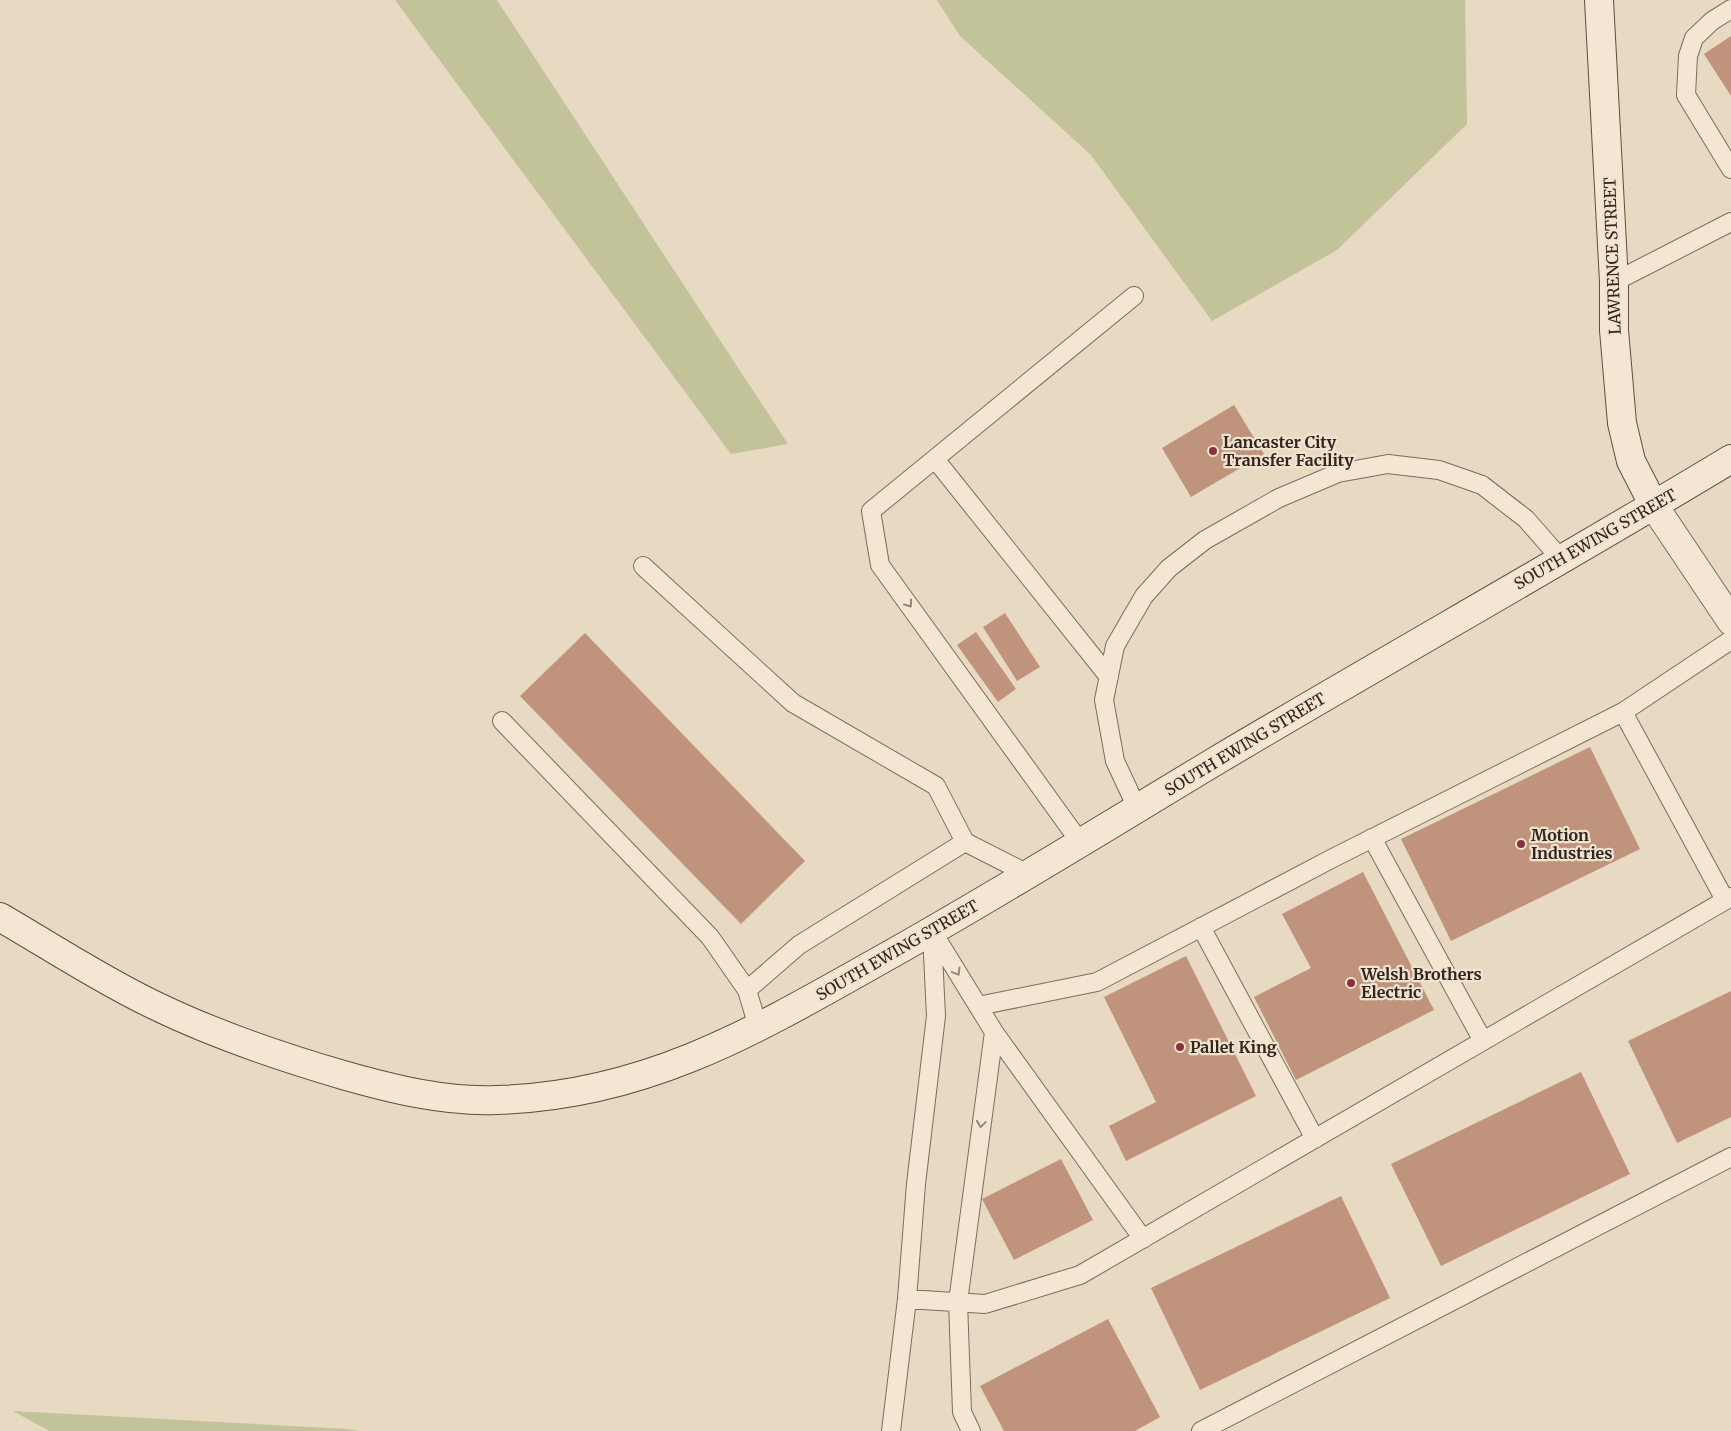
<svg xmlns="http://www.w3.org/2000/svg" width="1731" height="1431" font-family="Merriweather,serif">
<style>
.green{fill:#c2c398}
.building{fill:#c0937d}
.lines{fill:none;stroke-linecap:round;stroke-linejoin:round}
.lane-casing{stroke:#7f6b5c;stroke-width:20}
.street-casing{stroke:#7f6b5c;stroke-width:30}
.secondary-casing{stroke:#604d3f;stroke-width:30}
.lane{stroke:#f3e7d4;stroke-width:18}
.street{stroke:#f3e7d4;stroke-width:28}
.secondary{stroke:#f3e7d4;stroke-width:28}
.oneway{stroke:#928679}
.poi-dot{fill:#86343c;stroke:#f0e4d1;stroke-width:2}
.labels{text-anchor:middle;stroke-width:4.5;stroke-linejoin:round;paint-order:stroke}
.street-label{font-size:16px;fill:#31251e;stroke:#f0e4d1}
.poi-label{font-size:16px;font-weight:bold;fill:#31251e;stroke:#f0e4d1;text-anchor:start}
</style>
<rect width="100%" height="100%" fill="#e7d9c2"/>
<path class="green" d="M395 0H497L788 444 731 454Z
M937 0H1465L1467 124 1337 250 1212 321 1091 155 960 36Z
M13 1411 348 1429 358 1431H49Z"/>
<path class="building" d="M1731 36V96L1704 54Z
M1234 405 1264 454 1191 497 1162 448Z
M1005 613 1040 667 1017 681 983 627Z
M976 632 1016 689 998 702 957 645Z
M585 633 805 861 741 924 520 696Z
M1590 747 1640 849 1451 941 1401 839Z
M1363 872 1434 1010 1296 1080 1254 997 1311 968 1282 914Z
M1186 956 1256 1096 1126 1161 1109 1126 1156 1102 1104 997Z
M1731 991V1117L1677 1143 1628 1041Z
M1581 1072 1630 1174 1441 1266 1391 1164Z
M1061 1159 1093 1220 1014 1260 982 1199Z
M1341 1196 1390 1298 1200 1390 1151 1288Z
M1108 1319 1160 1417 1135 1431H1004L980 1386Z"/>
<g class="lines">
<defs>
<path id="lane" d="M1731 9 1712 21 1694 38 1688 56 1686 95 1731 169
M1614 282 1731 222
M935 459 1109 677
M643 566 793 703 936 786 965 842
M1623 712 1725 900
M502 721 710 937 747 990
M1137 808 1115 761 1104 700 1115 646 1144 596 1169 568 1205 540 1279 498 1338 473 1388 464 1439 470 1482 485 1526 519 1561 559
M1372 838 1483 1041
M1080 842 880 565 871 511 1134 296
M1201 927 1315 1139
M932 931 994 1032 958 1302 962 1412 971 1431
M978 1006 1097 982 1333 858 1623 712 1731 640
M758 1027 747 990 799 945 965 842 1028 874
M994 1032 1143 1239
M907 1299 985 1304 1080 1275 1731 897
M891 1431 907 1299 916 1184 936 1016 932 934
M1201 1431 1731 1157"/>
<path id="street" d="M1654 506 1731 621"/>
<path id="secondary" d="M1599 0 1614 282V330L1622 423 1631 461 1654 506
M0 917C50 946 100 979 152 1004 213 1034 278 1056 343 1075 392 1089 445 1102 496 1100 650 1096 763 1026 893 953 1003 891 1111 824 1219 759 1389 658 1562 561 1731 459"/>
</defs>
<use href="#lane" class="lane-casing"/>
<use href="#street" class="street-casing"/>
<use href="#secondary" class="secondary-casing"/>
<use href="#lane" class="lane"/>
<use href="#street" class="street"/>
<use href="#secondary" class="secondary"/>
</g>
<defs><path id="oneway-chevron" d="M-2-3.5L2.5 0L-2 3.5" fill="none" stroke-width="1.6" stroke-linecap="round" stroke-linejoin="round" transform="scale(1.25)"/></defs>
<g class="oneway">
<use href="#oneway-chevron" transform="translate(909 604) rotate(54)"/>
<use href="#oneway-chevron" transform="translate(957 972) rotate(59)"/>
<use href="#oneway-chevron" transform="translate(981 1124) rotate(98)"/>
</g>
<g class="poi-dot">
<circle cx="1213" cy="451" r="5"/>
<circle cx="1521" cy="844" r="5"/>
<circle cx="1351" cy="983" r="5"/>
<circle cx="1180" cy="1047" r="5"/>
</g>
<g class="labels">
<g class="street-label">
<text transform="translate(1612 256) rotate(-92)" y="6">LAWRENCE STREET</text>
<text transform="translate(1595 539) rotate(-30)" y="6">SOUTH EWING STREET</text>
<text transform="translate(1245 744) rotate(-31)" y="6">SOUTH EWING STREET</text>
<text transform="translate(897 950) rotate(-30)" y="6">SOUTH EWING STREET</text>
</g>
<g class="poi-label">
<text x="1223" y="448">Lancaster City<tspan x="1223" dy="18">Transfer Facility</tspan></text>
<text x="1531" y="841">Motion<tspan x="1531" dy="18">Industries</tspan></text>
<text x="1361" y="980">Welsh Brothers<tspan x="1361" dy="18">Electric</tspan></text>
<text x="1190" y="1053">Pallet King</text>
</g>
</g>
</svg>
